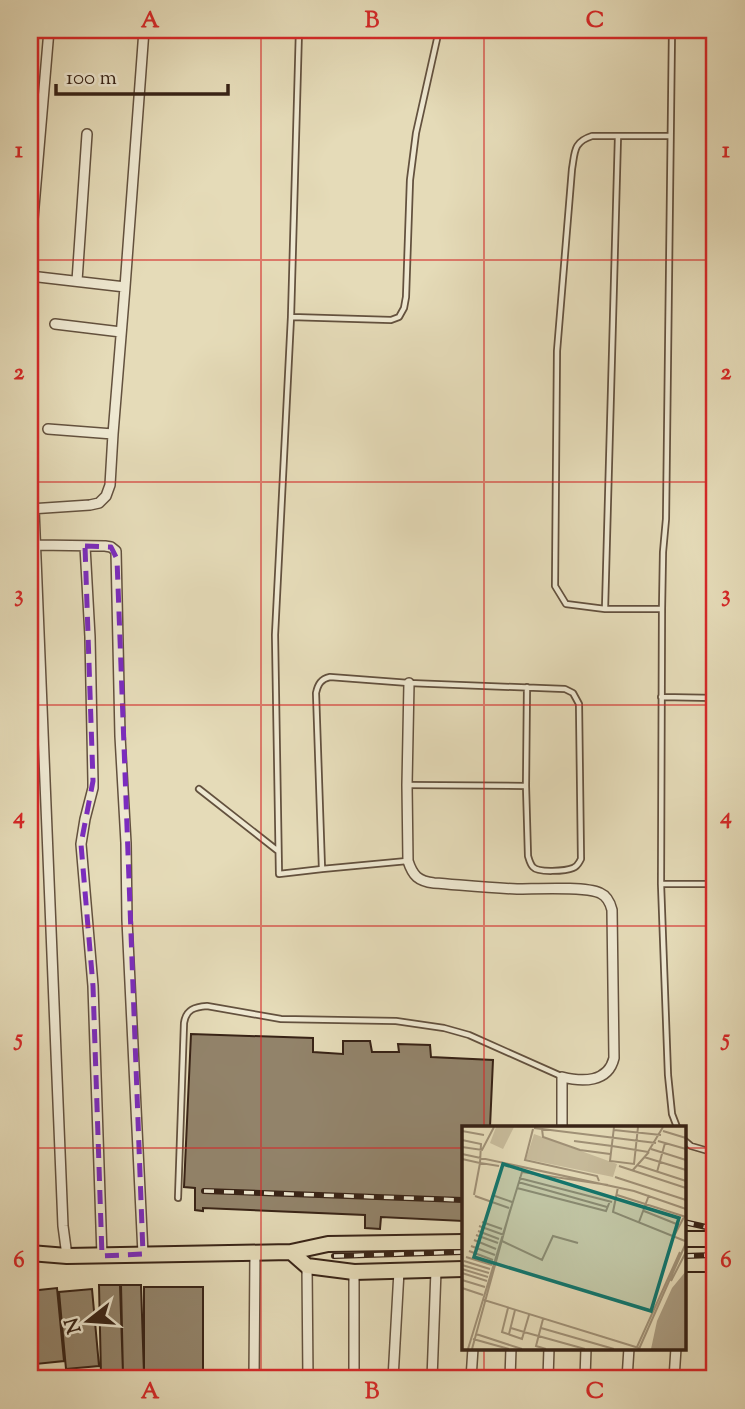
<svg xmlns="http://www.w3.org/2000/svg" width="745" height="1409" font-family="'Sorts Mill Goudy',serif">
<style>
.building{fill:#92836a;stroke:#382316;stroke-width:2}
.lines{fill:none;stroke-linecap:round;stroke-linejoin:round}
.service-casing{stroke:#63513e;stroke-width:8}
.minor-casing{stroke:#63513e;stroke-width:12}
.primary-casing{stroke:#382316;stroke-width:18}
.service{stroke:#eee8d1;stroke-width:4.5}
.minor{stroke:#eee8d1;stroke-width:9}
.primary{stroke:#e5dbb8;stroke-width:14}
.rail-casing{stroke:#382316;stroke-width:6}
.rail{stroke:#eee8d1;stroke-width:3.5;stroke-dasharray:10;stroke-linecap:butt}
.marked{fill:none;stroke:#7b2cbf;stroke-width:5;stroke-dasharray:14 9;stroke-linejoin:round}
.grid{fill:none;stroke:#d62828;stroke-width:2;stroke-opacity:0.55}
.inset-road{fill:none;stroke:#a09177;stroke-width:2}
.view{fill:#0f766e;fill-opacity:0.15;stroke:#0f766e;stroke-width:3.5}
.inset-edge{fill:none;stroke:#382316;stroke-width:3.5}
.neatline{fill:none;stroke:#d62828;stroke-width:2.5}
.grid-label{font-size:23px;text-anchor:middle;font-weight:bold;fill:#d62828}
</style>
<rect width="100%" height="100%" fill="#e5dbb8"/>
<filter id="stains"><feTurbulence type="fractalNoise" baseFrequency=".00286" numOctaves="4"/><feColorMatrix values="0 0 0 0 .2 0 0 0 0 .09 0 0 0 0 .02 0 0 0 .5 -.17"/></filter>
<radialGradient id="worn" r=".72"><stop offset=".6" stop-color="#630" stop-opacity="0"/><stop offset="1" stop-color="#630" stop-opacity=".3"/></radialGradient>
<path class="building" d="M191 1034 313 1038V1052L343 1054V1041H370L372 1052H399L398 1044 430 1045 431 1057 493 1060 490 1127H463V1221L381 1217 380 1229 365 1228V1215L203 1208V1211L195 1210V1188L184 1187Z
M99 1285H120L123 1374 101 1375Z
M121 1285H141L144 1374 123 1375Z
M144 1287H203V1374H144Z
M57 1288 64 1361 36 1364 30 1291Z
M92 1289 99 1366 66 1369 59 1292Z"/>
<g class="lines">
<defs>
<path id="service" d="M299 30 291 317 275 635 279 874 322 869
M672 30 666 519 663 552 662 609 661 884 668 1075 672 1114 677 1127
M291 317 391 320 399 317 404 308 406 297 410 180 416 133 439 30
M715 400 712 548 715 557
M605 609 618 136
M662 609H605L566 604 555 586 557 351 572 169C575 152 573 142 592 136H670
M661 697 715 698
M408 785 526 786 527 687
M199 789 278 851
M407 861 322 869 316 693C318 684 321 679 330 677L409 683 565 689 573 693 579 704 581 859C578 864 578 866 573 868 566 871 538 873 533 867 530 864 529 859 528 856L526 786
M661 884H715
M684 1140 691 1146 715 1153
M178 1198 184 1023C186 1009 195 1007 207 1006L281 1019 396 1021 444 1028 469 1035 561 1076"/>
<path id="minor" d="M30 254 49 30
M30 276 125 287
M77 281 87 134
M55 324 121 332
M48 429 113 434
M30 509 90 505 99 503 106 496 110 485 113 434 125 287 144 30
M34 509 63 1226 67 1256
M36 545 105 546 111 547 116 551 120 736 126 843 127 920 143 1254
M85 546 90 637 93 781V788L85 819 81 844 93 986 102 1256
M409 683 407 785 408 861C413 876 418 881 434 883 461 885 489 888 517 889 536 889 585 886 600 893 607 896 610 902 612 910L614 1058C608 1083 582 1082 562 1077V1127
M307 1266 308 1379
M354 1272V1379
M254 1379 255 1253
M393 1379 399 1271
M432 1379 436 1270
M471 1379 473 1348
M510 1379 511 1348
M548 1379 549 1348
M585 1379 586 1348
M627 1379 629 1348
M674 1379 676 1348"/>
<path id="primary" d="M684 1239H715
M291 1252 328 1244 463 1242
M30 1253 67 1256 291 1252 307 1266 354 1272 463 1269
M684 1264H715"/>
</defs>
<use href="#service" class="service-casing"/>
<use href="#minor" class="minor-casing"/>
<use href="#primary" class="primary-casing"/>
<use href="#service" class="service"/>
<use href="#minor" class="minor"/>
<use href="#primary" class="primary"/>
<defs>
<path id="rail" d="M204 1191 463 1200
M684 1222 715 1229
M334 1256 463 1252
M684 1256 715 1255"/>
</defs>
<use href="#rail" class="rail-casing"/>
<use href="#rail" class="rail"/>
</g>
<path class="marked" d="M85 546 111 547 117 559 143 1254 102 1256 93 986 81 844 93 781Z"/>
<path class="grid" d="M261 30V1379M484 30V1127M30 260H715M30 482H715M30 705H715M30 926H715M30 1148H463M684 1148H715M484 1348V1379"/>
<g transform="translate(462 1126)">
<rect width="224" height="224" fill="#e5dbb8"/>
<path d="M34 1H52L41 23 28 17ZM72 8 155 38 151 51 64 33Z" fill="#c8bc9c"/>
<path d="M224 145V223H189L195 195 210 162Z" fill="#aa9c81"/>
<path class="inset-road" d="M152 1 148 35 172 38 176 1M72 2 194 17M71 3 63 34 135 50 137 55M80 3 81 11 118 24 148 28M152 4 199 9M0 5 22 9M201 5 224 12M0 14 19 18 18 37 37 40M112 15 150 20M196 15 224 23M150 20 186 26 201 1M0 21 20 24 32 1M189 23 224 34M0 28 172 65 224 83M182 31 224 44M0 33 18 37 12 69M175 39 224 55M157 40 224 62M170 45 187 26M195 46 203 17M153 51 224 74M57 52 150 76M56 56 145 81M156 61 151 86 223 115M55 62 144 85 148 75M30 69 50 76M155 69 224 91M13 70 47 82M182 85 217 99M20 96 40 103M177 96 187 69M17 100 42 109M16 105 37 113M14 109 36 117M212 110 222 91M12 114 34 123M40 115 80 134 91 110 116 117M9 120 33 129M7 125 31 134M4 131 30 139M2 135 28 143M0 139 27 147M0 143 26 151M0 147 25 155M0 154 23 161M209 155 224 126M0 162 21 169M22 174 177 222M46 182 40 206 60 213 62 206 123 223M81 193 74 220 84 223M49 202 62 206 67 189M79 202 152 223M14 208 60 223M47 208 53 184M11 213 47 223M175 221 218 126M6 223 60 46 146 59M10 223 49 81M177 223 224 117"/>
<path class="view" d="M41 38 217 92 189 185 12 131Z"/>
<rect width="224" height="224" class="inset-edge"/>
</g>
<rect width="745" height="1409" fill="none" stroke="#e5dbb8" stroke-width="77"/>
<g transform="translate(88 1321) rotate(253)" stroke="#eee8d1" stroke-width="5" paint-order="stroke">
<path d="M0-5L12 26L0 18L-12 26Z" fill="#382316"/>
<text y="-10" font-size="19" font-weight="bold" text-anchor="middle" fill="#382316">N</text>
</g>
<path d="M56 84v10h172v-10" fill="none" stroke="#382316" stroke-width="3.5"/>
<text x="66" y="84" font-size="21" fill="#382316" stroke="#eee8d1" stroke-width="5" paint-order="stroke">100 m</text>
<rect x="38" y="38" width="668" height="1332" class="neatline"/>
<g class="grid-label">
<text x="150" y="27">A</text>
<text x="372" y="27">B</text>
<text x="595" y="27">C</text>
<text x="19" y="157">1</text>
<text x="726" y="157">1</text>
<text x="19" y="379">2</text>
<text x="726" y="379">2</text>
<text x="19" y="601">3</text>
<text x="726" y="601">3</text>
<text x="19" y="823">4</text>
<text x="726" y="823">4</text>
<text x="19" y="1045">5</text>
<text x="726" y="1045">5</text>
<text x="19" y="1267">6</text>
<text x="726" y="1267">6</text>
<text x="150" y="1398">A</text>
<text x="372" y="1398">B</text>
<text x="595" y="1398">C</text>
</g>
<rect width="100%" height="100%" filter="url(#stains)"/>
<rect width="100%" height="100%" fill="url(#worn)"/>
</svg>
